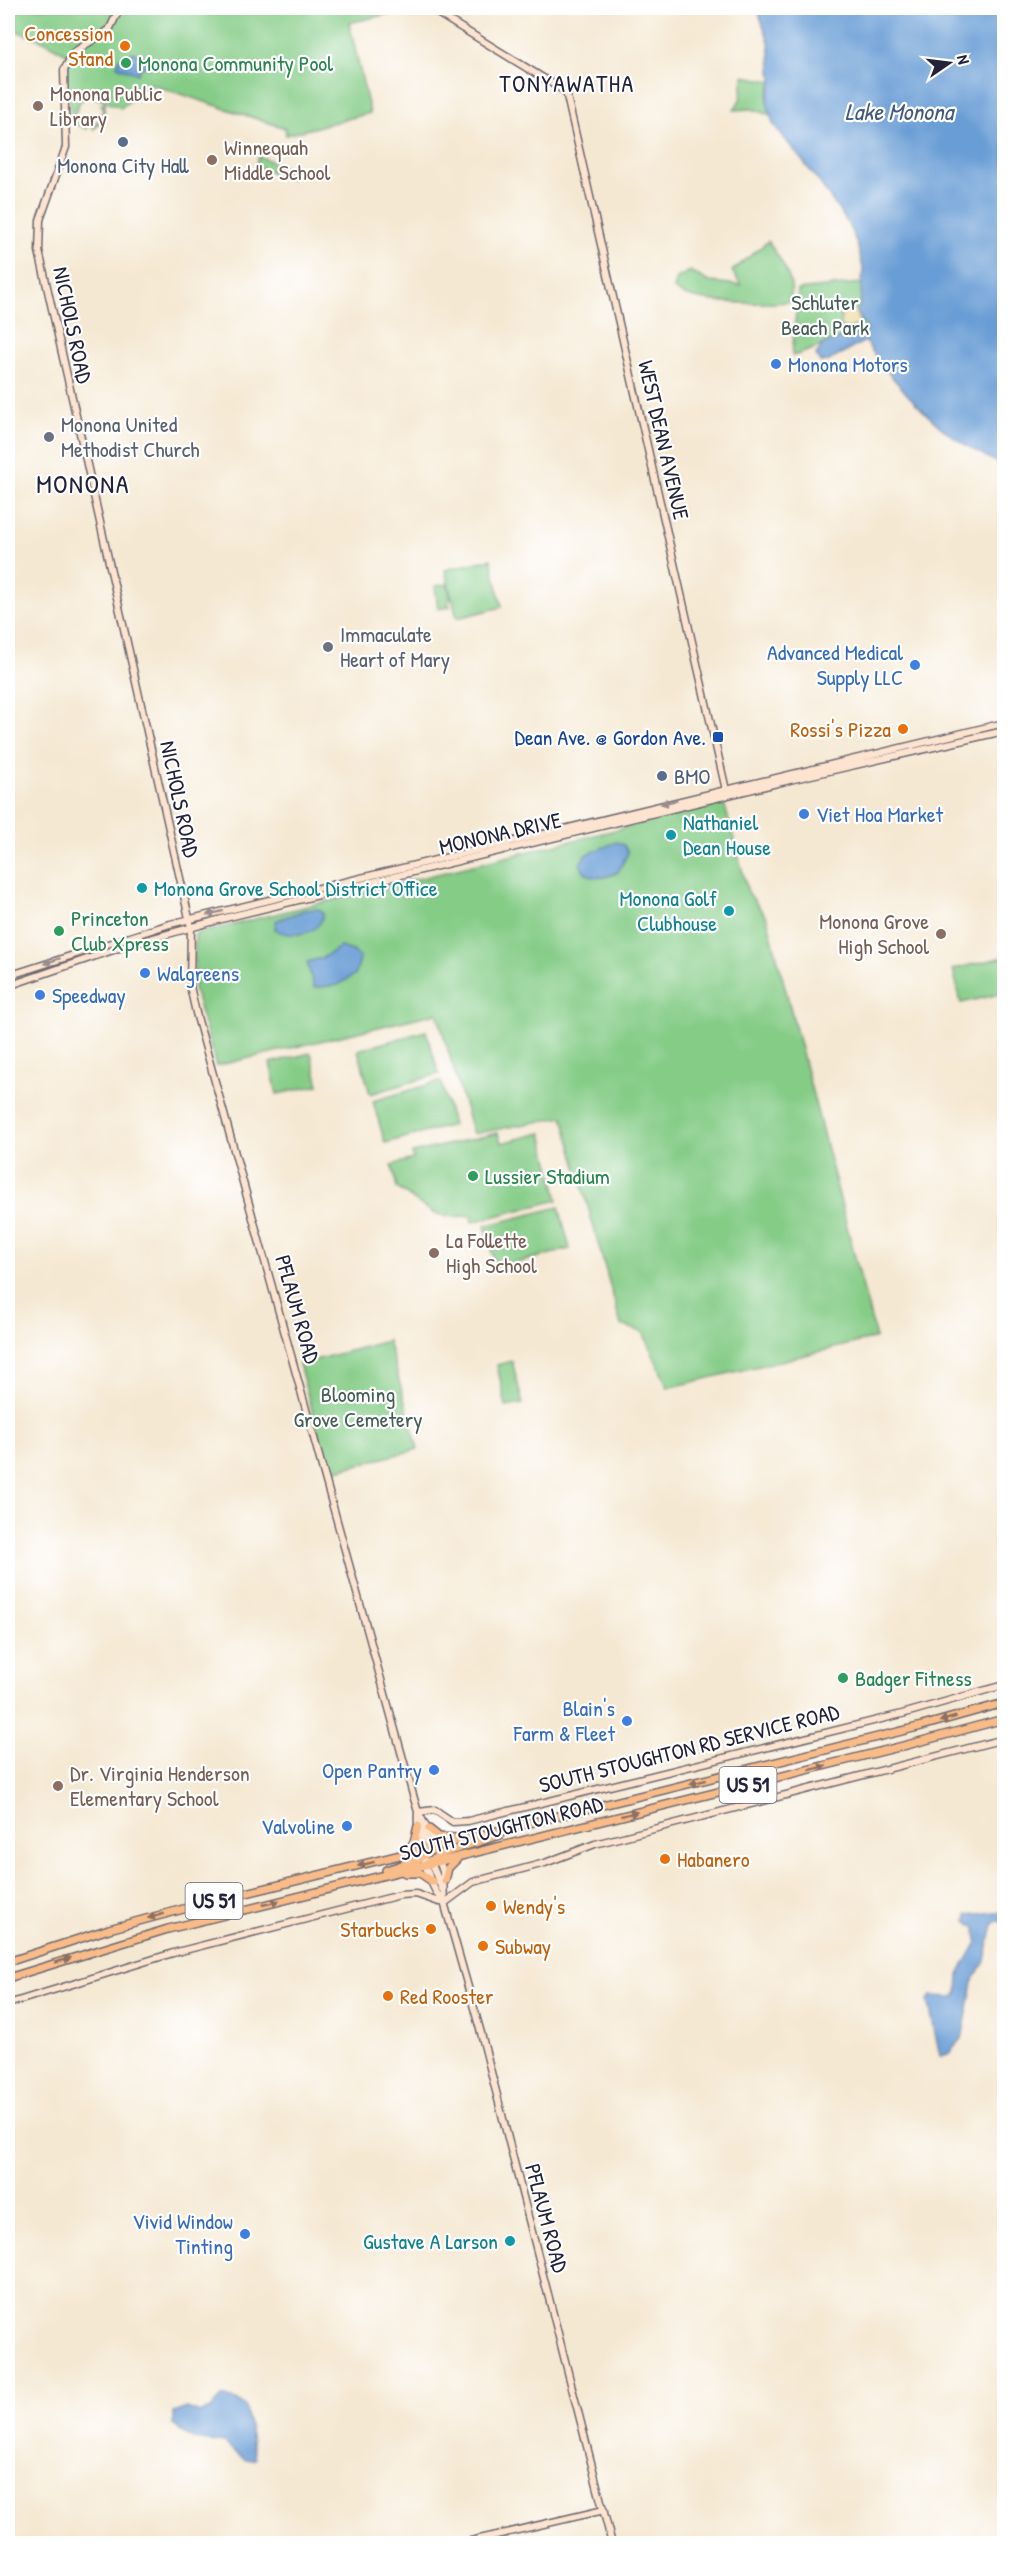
<svg xmlns="http://www.w3.org/2000/svg" width="1012" height="2551" font-family="'Patrick Hand',sans-serif">
<style>
.green{fill:#85cc87;stroke:#547761;stroke-width:1.5}
.sand{fill:#eeda9e;stroke:#887e6c;stroke-width:1.5}
.water{fill:#699dd5;stroke:#466088;stroke-width:1.5}
.lines{fill:none;stroke-linecap:round;stroke-linejoin:round}
.secondary-casing{stroke:#6c6770;stroke-width:9}
.primary-casing{stroke:#6c6770;stroke-width:10}
.secondary{stroke:#fde4d0;stroke-width:6}
.primary{stroke:#f9bc89;stroke-width:7}
.oneway{fill:#9a8d8d}
.oneway2{fill:#8e6f62}
.food-dot{fill:#e8710a;stroke:#fff;stroke-width:2}
.leisure-dot{fill:#2e9e5b;stroke:#fff;stroke-width:2}
.education-dot{fill:#8d6e63;stroke:#fff;stroke-width:2}
.service-dot{fill:#5c6f8a;stroke:#fff;stroke-width:2}
.shop-dot{fill:#3f7fe0;stroke:#fff;stroke-width:2}
.worship-dot{fill:#6b7280;stroke:#fff;stroke-width:2}
.transit-dot{fill:#1a4fb4;stroke:#fff;stroke-width:2}
.culture-dot{fill:#0f9aa8;stroke:#fff;stroke-width:2}
.labels{text-anchor:middle;stroke-width:4.5;stroke-linejoin:round;paint-order:stroke}
.shield{fill:#fff;stroke:#646476;stroke-width:1.5}
.shield-label{font-size:21px;font-weight:bold;fill:#22223b}
.food-label{font-size:22px;fill:#c56008;stroke:#fff;text-anchor:start}
.leisure-label{font-size:22px;fill:#27864d;stroke:#fff;text-anchor:start}
.education-label{font-size:22px;fill:#785e54;stroke:#fff;text-anchor:start}
.service-label{font-size:22px;fill:#4e5e75;stroke:#fff}
.park-label{font-size:22px;fill:#455e56;stroke:#fff}
.street-label{font-size:22px;fill:#22223b;stroke:#fff}
.shop-label{font-size:22px;fill:#366cbe;stroke:#fff;text-anchor:end}
.worship-label{font-size:22px;fill:#5b616d;stroke:#fff;text-anchor:start}
.transit-label{font-size:22px;fill:#164399;stroke:#fff;text-anchor:end}
.culture-label{font-size:22px;fill:#0d838f;stroke:#fff;text-anchor:start}
.neighbourhood-label{font-size:24px;letter-spacing:1.5px;fill:#22223b;stroke:#fff}
.water-label{font-size:24px;font-style:italic;fill:#425980;stroke:#fff}
.quarter-label{font-size:26px;letter-spacing:1.5px;fill:#22223b;stroke:#fff}
</style>
<rect width="100%" height="100%" fill="#fff"/>
<filter id="ink" filterUnits="userSpaceOnUse"><feTurbulence type="fractalNoise" baseFrequency=".0167" numOctaves="2"/><feDisplacementMap in="SourceGraphic" scale="12" xChannelSelector="R" yChannelSelector="G"/><feConvolveMatrix kernelMatrix="1 2 1 2 8 2 1 2 1" color-interpolation-filters="sRGB"/></filter>
<filter id="wash" filterUnits="userSpaceOnUse"><feTurbulence type="fractalNoise" baseFrequency=".008" numOctaves="4" result="noise"/><feDisplacementMap in="SourceGraphic" scale="24" xChannelSelector="R" yChannelSelector="G"/><feGaussianBlur stdDeviation="1.35" result="paint"/><feColorMatrix in="noise" values="0 0 0 0 0 0 0 0 0 0 0 0 0 0 0 0 0 1.4 0 .05"/><feComposite in="paint" operator="in"/></filter>
<g filter="url(#wash)">
<rect width="100%" height="100%" fill="#f5e8d2"/>
<path class="green" d="M8 8H352L363 11 371 8H402L401 11 349 23 370 113 286 135 285 128 150 84 121 108 81 92 63 90 70 56 44 41 8 28Z
M743 76 772 81 767 96 770 115 752 109 734 110 741 98Z
M73 92 85 98 80 101 74 116 78 117 81 122H98L104 108 101 105 105 104C105 113 101 125 93 129L94 125 89 123 87 129 72 122 69 94Z
M259 156 291 170V179L255 166Z
M768 241C777 254 800 286 788 302 764 304 691 305 674 289L677 278 690 271 709 282 741 285 732 271Z
M862 283 860 307 856 312 861 322 866 323 867 330C840 334 818 350 792 356L798 290Z
M491 559 502 607 457 618 445 570Z
M447 584 451 599 448 600 450 607 438 609 435 586Z
M724 803 748 892 767 918 876 1338 668 1388 643 1332 621 1325 563 1117 473 1134 437 1013 216 1066 194 989 195 934Z
M1004 957V993L961 1003 953 969Z
M426 1031 439 1074 370 1094 358 1050Z
M311 1053 319 1085 277 1094 270 1063Z
M441 1081 453 1125 385 1143 373 1101Z
M498 1133 501 1143 542 1133 558 1200 472 1222 471 1215C432 1222 427 1207 397 1188L392 1165 413 1159 412 1153Z
M559 1207 570 1249 496 1268 485 1226Z
M388 1341 418 1449 329 1472 299 1364Z
M512 1361 523 1404 506 1407 497 1365Z"/>
<path class="sand" d="M845 306 856 310 860 324 848 329 840 326 842 309Z"/>
<path class="water" d="M757 8H1004V466C988 458 971 449 956 439 925 417 886 373 865 341L827 362H820L816 355 823 344 867 330 856 310 860 307 863 268 857 244 847 222 820 183 773 124 767 103 772 82 769 42Z
M132 52 152 59 149 68 141 66 138 74 117 66 120 57 129 60Z
M616 842 624 845 628 853 618 872C604 879 587 882 580 864L585 855Z
M319 909 323 913C322 935 290 939 275 929L276 921 280 919 305 910Z
M340 947 353 951 360 958 356 974 338 985 314 988 307 962 322 958Z
M1004 1911V1922L996 1921 993 1925 984 1964 974 1977 962 2039 948 2054 940 2056 928 2000 932 1996 953 1997 958 1993 959 1974 977 1942 976 1928 967 1921 968 1915Z
M223 2397 237 2400 246 2408 255 2459 245 2460 224 2443 193 2439 173 2425V2413L187 2408 200 2413 211 2409Z"/>
</g>
<g filter="url(#ink)">
<g class="lines">
<defs>
<path id="secondary" d="M120 8 109 30 74 52 64 70 66 147 40 220 39 251 191 927 190 986 196 1013 413 1795 418 1812 432 1838 443 1872 444 1902 481 2033 612 2544
M429 8 566 92 726 790
M8 976 170 924 1004 723
M8 986 125 946 229 917 794 779 1004 731
M418 1812 435 1810 453 1822 468 1821 902 1714 1004 1685
M418 1812C416 1833 427 1887 444 1902
M420 1826 430 1850
M430 1860 442 1889
M8 2004 173 1953 400 1895 416 1894 439 1902H446L473 1882 545 1863 595 1844 1004 1739
M458 2544 604 2510"/>
<path id="primary" d="M429 1829 439 1837 456 1838
M406 1854 414 1842 418 1826
M428 1863 441 1854 500 1835
M386 1870 417 1860 432 1850
M405 1873H420L433 1882
M445 1881 448 1868 457 1859
M8 1962 109 1929 202 1904 922 1726 1004 1703
M8 1978 168 1929 907 1745 1004 1719"/>
</defs>
<use href="#secondary" class="secondary-casing"/>
<use href="#primary" class="primary-casing"/>
<use href="#secondary" class="secondary"/>
<use href="#primary" class="primary"/>
</g>
<defs><path id="oneway-solid" d="M-6-.8H1V-3.2L6.5 0L1 3.2V.8H-6Z" transform="scale(1.5)"/></defs>
<g class="oneway">
<use href="#oneway-solid" transform="translate(669 802) rotate(166)"/>
<use href="#oneway-solid" transform="translate(215 913) rotate(166)"/>
<use href="#oneway-solid" transform="translate(52 961) rotate(162)"/>
</g>
<g class="oneway2">
<use href="#oneway-solid" transform="translate(948 1719) rotate(164)"/>
<use href="#oneway-solid" transform="translate(818 1768) rotate(-14)"/>
<use href="#oneway-solid" transform="translate(698 1782) rotate(166)"/>
<use href="#oneway-solid" transform="translate(629 1814) rotate(-14)"/>
<use href="#oneway-solid" transform="translate(366 1864) rotate(166)"/>
<use href="#oneway-solid" transform="translate(271 1903) rotate(-14)"/>
<use href="#oneway-solid" transform="translate(156 1916) rotate(165)"/>
<use href="#oneway-solid" transform="translate(63 1960) rotate(-18)"/>
</g>
</g>
<g class="food-dot">
<circle cx="125" cy="46" r="6"/>
<circle cx="903" cy="729" r="6"/>
<circle cx="665" cy="1859" r="6"/>
<circle cx="491" cy="1906" r="6"/>
<circle cx="431" cy="1929" r="6"/>
<circle cx="483" cy="1946" r="6"/>
<circle cx="388" cy="1996" r="6"/>
</g>
<g class="leisure-dot">
<circle cx="126" cy="63" r="6"/>
<circle cx="59" cy="931" r="6"/>
<circle cx="473" cy="1176" r="6"/>
<circle cx="843" cy="1678" r="6"/>
</g>
<g class="education-dot">
<circle cx="38" cy="106" r="6"/>
<circle cx="212" cy="160" r="6"/>
<circle cx="941" cy="934" r="6"/>
<circle cx="434" cy="1253" r="6"/>
<circle cx="58" cy="1786" r="6"/>
</g>
<g class="service-dot">
<circle cx="123" cy="142" r="6"/>
<circle cx="662" cy="776" r="6"/>
</g>
<g class="shop-dot">
<circle cx="776" cy="364" r="6"/>
<circle cx="915" cy="665" r="6"/>
<circle cx="804" cy="814" r="6"/>
<circle cx="145" cy="973" r="6"/>
<circle cx="40" cy="995" r="6"/>
<circle cx="627" cy="1721" r="6"/>
<circle cx="434" cy="1770" r="6"/>
<circle cx="347" cy="1826" r="6"/>
<circle cx="245" cy="2234" r="6"/>
</g>
<g class="worship-dot">
<circle cx="49" cy="437" r="6"/>
<circle cx="328" cy="647" r="6"/>
</g>
<rect class="transit-dot" x="712" y="731" width="12" height="12" rx="3"/>
<g class="culture-dot">
<circle cx="671" cy="835" r="6"/>
<circle cx="142" cy="888" r="6"/>
<circle cx="729" cy="911" r="6"/>
<circle cx="510" cy="2241" r="6"/>
</g>
<g class="labels">
<g class="shield">
<rect x="719.5" y="1767" width="57" height="36" rx="4.5"/>
<rect x="185.5" y="1883" width="57" height="36" rx="4.5"/>
</g>
<g class="shield-label">
<text x="748" y="1792">US 51</text>
<text x="214" y="1908">US 51</text>
</g>
<g class="food-label">
<text x="113" y="41" text-anchor="end">Concession<tspan x="113" dy="25">Stand</tspan></text>
<text x="891" y="737" text-anchor="end">Rossi's Pizza</text>
<text x="677" y="1867">Habanero</text>
<text x="503" y="1914">Wendy's</text>
<text x="419" y="1937" text-anchor="end">Starbucks</text>
<text x="495" y="1954">Subway</text>
<text x="400" y="2004">Red Rooster</text>
</g>
<g class="leisure-label">
<text x="138" y="71">Monona Community Pool</text>
<text x="71" y="926">Princeton<tspan x="71" dy="25">Club Xpress</tspan></text>
<text x="485" y="1184">Lussier Stadium</text>
<text x="855" y="1686">Badger Fitness</text>
</g>
<g class="education-label">
<text x="50" y="101">Monona Public<tspan x="50" dy="25">Library</tspan></text>
<text x="224" y="155">Winnequah<tspan x="224" dy="25">Middle School</tspan></text>
<text x="929" y="929" text-anchor="end">Monona Grove<tspan x="929" dy="25">High School</tspan></text>
<text x="446" y="1248">La Follette<tspan x="446" dy="25">High School</tspan></text>
<text x="70" y="1781">Dr. Virginia Henderson<tspan x="70" dy="25">Elementary School</tspan></text>
</g>
<g class="service-label">
<text x="123" y="173">Monona City Hall</text>
<text x="674" y="784" text-anchor="start">BMO</text>
</g>
<g class="park-label">
<text x="825" y="310">Schluter<tspan x="825" dy="25">Beach Park</tspan></text>
<text x="358" y="1402">Blooming<tspan x="358" dy="25">Grove Cemetery</tspan></text>
</g>
<g class="street-label">
<text transform="translate(73 325) rotate(78)" y="8">NICHOLS ROAD</text>
<text transform="translate(664 440) rotate(77)" y="8">WEST DEAN AVENUE</text>
<text transform="translate(180 799) rotate(78)" y="8">NICHOLS ROAD</text>
<text transform="translate(500 833) rotate(-13)" y="8">MONONA DRIVE</text>
<text transform="translate(298 1309) rotate(74)" y="8">PFLAUM ROAD</text>
<text transform="translate(689 1748) rotate(-14)" y="8">SOUTH STOUGHTON RD SERVICE ROAD</text>
<text transform="translate(501 1828) rotate(-14)" y="8">SOUTH STOUGHTON ROAD</text>
<text transform="translate(547 2218) rotate(75)" y="8">PFLAUM ROAD</text>
</g>
<g class="shop-label">
<text x="788" y="372" text-anchor="start">Monona Motors</text>
<text x="903" y="660">Advanced Medical<tspan x="903" dy="25">Supply LLC</tspan></text>
<text x="816" y="822" text-anchor="start">Viet Hoa Market</text>
<text x="157" y="981" text-anchor="start">Walgreens</text>
<text x="52" y="1003" text-anchor="start">Speedway</text>
<text x="615" y="1716">Blain's<tspan x="615" dy="25">Farm &amp; Fleet</tspan></text>
<text x="422" y="1778">Open Pantry</text>
<text x="335" y="1834">Valvoline</text>
<text x="233" y="2229">Vivid Window<tspan x="233" dy="25">Tinting</tspan></text>
</g>
<g class="worship-label">
<text x="61" y="432">Monona United<tspan x="61" dy="25">Methodist Church</tspan></text>
<text x="340" y="642">Immaculate<tspan x="340" dy="25">Heart of Mary</tspan></text>
</g>
<g class="transit-label">
<text x="706" y="745">Dean Ave. @ Gordon Ave.</text>
</g>
<g class="culture-label">
<text x="683" y="830">Nathaniel<tspan x="683" dy="25">Dean House</tspan></text>
<text x="154" y="896">Monona Grove School District Office</text>
<text x="717" y="906" text-anchor="end">Monona Golf<tspan x="717" dy="25">Clubhouse</tspan></text>
<text x="498" y="2249" text-anchor="end">Gustave A Larson</text>
</g>
<g class="neighbourhood-label">
<text x="567" y="92">TONYAWATHA</text>
</g>
<g class="water-label">
<text x="899" y="120">Lake Monona</text>
</g>
<g class="quarter-label">
<text x="83" y="493">MONONA</text>
</g>
</g>
<rect width="1012" height="2551" fill="none" stroke="#fff" stroke-width="30"/>
<g transform="translate(949 63) rotate(76)" stroke="#ffffff" stroke-width="4.5" paint-order="stroke">
<path d="M0-4.5L10 22L0 15L-10 22Z" fill="#22223b"/>
<text y="-9" font-size="16" font-weight="bold" text-anchor="middle" fill="#22223b">N</text>
</g>
</svg>
